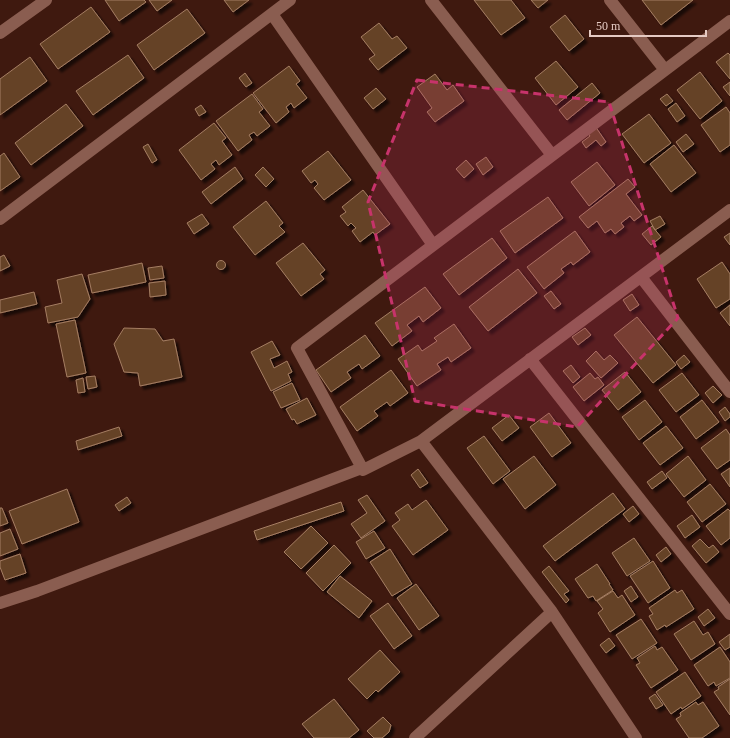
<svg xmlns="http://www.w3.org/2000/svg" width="730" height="738" font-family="Georgia,serif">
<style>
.building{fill:#654228;stroke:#a57e62;filter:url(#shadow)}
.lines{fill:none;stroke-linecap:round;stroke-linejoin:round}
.minor{stroke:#8a5d50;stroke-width:12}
.marked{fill:#c7336b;fill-opacity:0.2;stroke:#c7336b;stroke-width:3;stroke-dasharray:8 5;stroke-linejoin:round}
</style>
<defs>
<filter id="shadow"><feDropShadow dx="3.5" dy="3.5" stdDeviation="1" flood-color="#0009"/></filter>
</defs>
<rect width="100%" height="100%" fill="#3f190f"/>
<path class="building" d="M105 0H144L146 2 119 21Z
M149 0H172L157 11Z
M224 0H249L233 12Z
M474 0H511L525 18 501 35Z
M531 0H548L538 8Z
M642 0H693L661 25Z
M91 7 110 32 58 69 40 44Z
M187 9 205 33 154 70 137 45Z
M565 15 584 39 569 51 550 27Z
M379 23 392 39 397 36 407 48 378 70 369 59 375 55 361 37Z
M728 53 730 55V79L716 62Z
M128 55 144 78 93 115 76 91Z
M30 57 47 81 0 115V79Z
M556 61 578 87 556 105 535 78Z
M289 66 300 81 296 84 307 98 294 108 291 103 286 107 289 112 276 123 253 93Z
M700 72 722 101 700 119 677 90Z
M245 73 252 83 246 87 239 78Z
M435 74 447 90 453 85 464 101 435 122 427 112 432 108 417 87Z
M730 82V96L723 87Z
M592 83 600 93 567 120 559 110Z
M376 88 386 99 373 109 364 98Z
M252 94 263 109 259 112 270 126 257 136 254 132 249 135 252 140 238 151 216 121Z
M667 94 673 101 666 106 660 99Z
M676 103 685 116 677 122 668 109Z
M66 104 83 126 31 165 15 143Z
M201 105 206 112 199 116 195 109Z
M726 107 730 113V145L720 152 701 125Z
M649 114 671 143 644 163 622 134Z
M214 123 226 138 222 141 232 155 219 165 216 160 211 164 215 169 201 180 179 150Z
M595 126 606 142 601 146 596 140 586 148 582 142 590 136 587 132Z
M686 134 694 144 683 152 676 142Z
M148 144 157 160 152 163 143 147Z
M674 145 696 173 671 192 650 164Z
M328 151 351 180 324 200 314 188 318 184 315 180 311 183 302 171Z
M4 153 20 177 0 191V156Z
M486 157 493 167 483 175 476 164Z
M466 160 474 169 464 178 456 169Z
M597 162 615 185 589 206 571 182Z
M235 167 243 179 211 204 202 192Z
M263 167 274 179 266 187 255 175Z
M628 179 635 187 626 194 642 215 634 221 630 216 621 223 624 227 615 234 611 229 605 233 597 221 588 228 579 217Z
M363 190 390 224 375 235 373 232 360 242 352 231 356 228 351 223 348 226 340 216 346 212 342 207Z
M548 197 563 218 515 253 500 231Z
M266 201 283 223 279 226 285 232 255 255 233 227Z
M202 214 209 224 194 234 187 223Z
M660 216 665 224 655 230 650 221Z
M652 226 661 237 651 245 642 234Z
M575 231 590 252 573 265 571 262 561 269 564 273 544 289 527 267Z
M730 233V245L724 237Z
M492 238 507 258 459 295 443 274Z
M303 243 325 270 320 274 324 279 301 296 276 263Z
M4 255 10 266 0 271V257Z
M216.5 265a4.5 4.5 0 1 1 9 0a4.5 4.5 0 1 1-9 0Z
M722 262 730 274V299L716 308 697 279Z
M142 263 146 282 92 293 88 275Z
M162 266 164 278 150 280 148 268Z
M518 269 537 293 488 331 469 307Z
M82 274 90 299 78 317 48 323 45 307 62 303 57 280Z
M165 281 166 295 150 297 149 283Z
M425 287 441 308 423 322 419 316 407 325 412 331 392 346 375 323Z
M551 291 561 304 554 309 544 296Z
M34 292 37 304 0 313V300Z
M632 294 639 305 630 311 623 300Z
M730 305V326L720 313Z
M637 317 676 365 653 383 614 335Z
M75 320 86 373 67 377 56 324Z
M454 324 471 348 451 362 448 357 437 364 441 370 417 386 398 359 418 345 422 351 437 341 434 338Z
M124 328 155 329 163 341 174 339 182 377 140 386 138 373 124 372 114 344Z
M585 328 591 335 578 345 572 337Z
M365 335 380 356 362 369 359 364 347 372 351 378 331 392 316 370Z
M272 341 280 355 270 359 274 368 287 361 292 372 288 374 291 381 271 391 251 352Z
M596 351 604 360 610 355 618 363 601 378 586 361Z
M684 355 690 362 681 369 676 362Z
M571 365 580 377 573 383 563 371Z
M391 370 408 393 390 406 387 402 374 411 378 416 357 431 340 407Z
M625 372 641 392 618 410 602 390Z
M590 373 595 379 598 377 604 385 584 401 573 387Z
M682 373 699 395 676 412 659 390Z
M95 376 97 387 88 389 86 377Z
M83 378 85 392 78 393 76 380Z
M292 383 300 400 281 408 273 392Z
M713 386 722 395 713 403 705 393Z
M307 398 316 415 297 424 294 419 292 420 286 409Z
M645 400 662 422 639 440 622 417Z
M702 400 719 422 696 439 680 417Z
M725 407 730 414V417L725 421 719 412Z
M549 413 571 443 552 457 530 427Z
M509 415 519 428 502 441 492 428Z
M666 426 683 448 660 465 643 443Z
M119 427 122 436 78 450 76 441Z
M726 429 730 435V460L717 469 701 448Z
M484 436 510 471 493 484 467 448Z
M534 456 556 485 525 509 503 479Z
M688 456 706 480 684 497 666 474Z
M730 468V487L721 474Z
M418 469 428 483 420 488 411 475Z
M662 471 667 478 652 489 647 482Z
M710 484 726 504 702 522 687 502Z
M67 489 79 522 22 544 9 511Z
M613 493 625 509 555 561 543 546Z
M367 495 385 521 361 538 351 524 367 513 358 500Z
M127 497 131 503 119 511 115 505Z
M426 500 448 530 413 555 392 526 400 520 395 513 408 504 412 510Z
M341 502 344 511 257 540 254 531Z
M633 506 639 514 629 522 623 514Z
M0 508H2L8 523 0 526Z
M728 509 730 511V538L721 545 706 526Z
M692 515 700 527 685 538 677 526Z
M311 526 328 543 301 569 284 552Z
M10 529 18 549 0 556V533Z
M374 531 385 548 366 559 356 542Z
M634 538 650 561 627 576 612 553Z
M700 539 709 548 713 545 719 552 706 563 692 546Z
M334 545 351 563 323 591 306 573Z
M666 547 671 554 661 562 656 555Z
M390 549 412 584 392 596 370 562Z
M20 554 26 573 5 580 0 567V561Z
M653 561 670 588 648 603 630 576Z
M597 564 610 584H609L613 590 596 601 593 596 588 598 575 579Z
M549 566 569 591 564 594 569 600 566 603 542 572Z
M340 576 372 601 359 618 327 592Z
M416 584 439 616 419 630 397 598Z
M631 586 638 597 631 602 624 591Z
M675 590 677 593 682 590 694 609 666 627 665 625 657 630 649 616 653 614 649 608Z
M613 591 618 598 622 595 635 615 610 632 598 613 603 609 597 601Z
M388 603 412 636 394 649 370 616Z
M708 609 715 618 704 626 698 617Z
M641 619 657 643 632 659 616 635Z
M694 621 703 635 708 632 715 644 691 660 674 634Z
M730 634V647L725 650 719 642Z
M609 638 615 646 606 653 600 645Z
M655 646 657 650 662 647 678 670 651 688 636 665 640 663 637 658Z
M720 647 730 662V678L716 686 714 682 708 686 694 665Z
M380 650 400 672 378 692 376 690 367 699 348 679Z
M685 672 701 696 682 709 681 707 671 714 656 692Z
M730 679V715L714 692 719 689 718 687Z
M655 694 663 705 656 709 649 698Z
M334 699 359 730 349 738H314L302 724Z
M696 702 698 705 703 702 719 726 702 738H689L676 719 681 716 680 713Z
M383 717 391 725 389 732 382 738H374L367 731Z"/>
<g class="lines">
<path class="minor" d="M431 0 552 155
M610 0 665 70
M272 14 433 245
M0 33 46 0
M0 219 290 0
M641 277 730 392
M530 359 730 614
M421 441 552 612 636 738
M362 468 297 348 730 21
M0 603 37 591 362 468 363 470 421 441 730 210
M415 738 552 612"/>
</g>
<path class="marked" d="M417 80 609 102 678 318 577 427 415 401 368 202Z"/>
<path d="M590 30v6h116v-6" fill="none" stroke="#e5cac3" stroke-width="2"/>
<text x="596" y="30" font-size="12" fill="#e5cac3" stroke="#3f190f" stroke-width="3" paint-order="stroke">50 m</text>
</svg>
